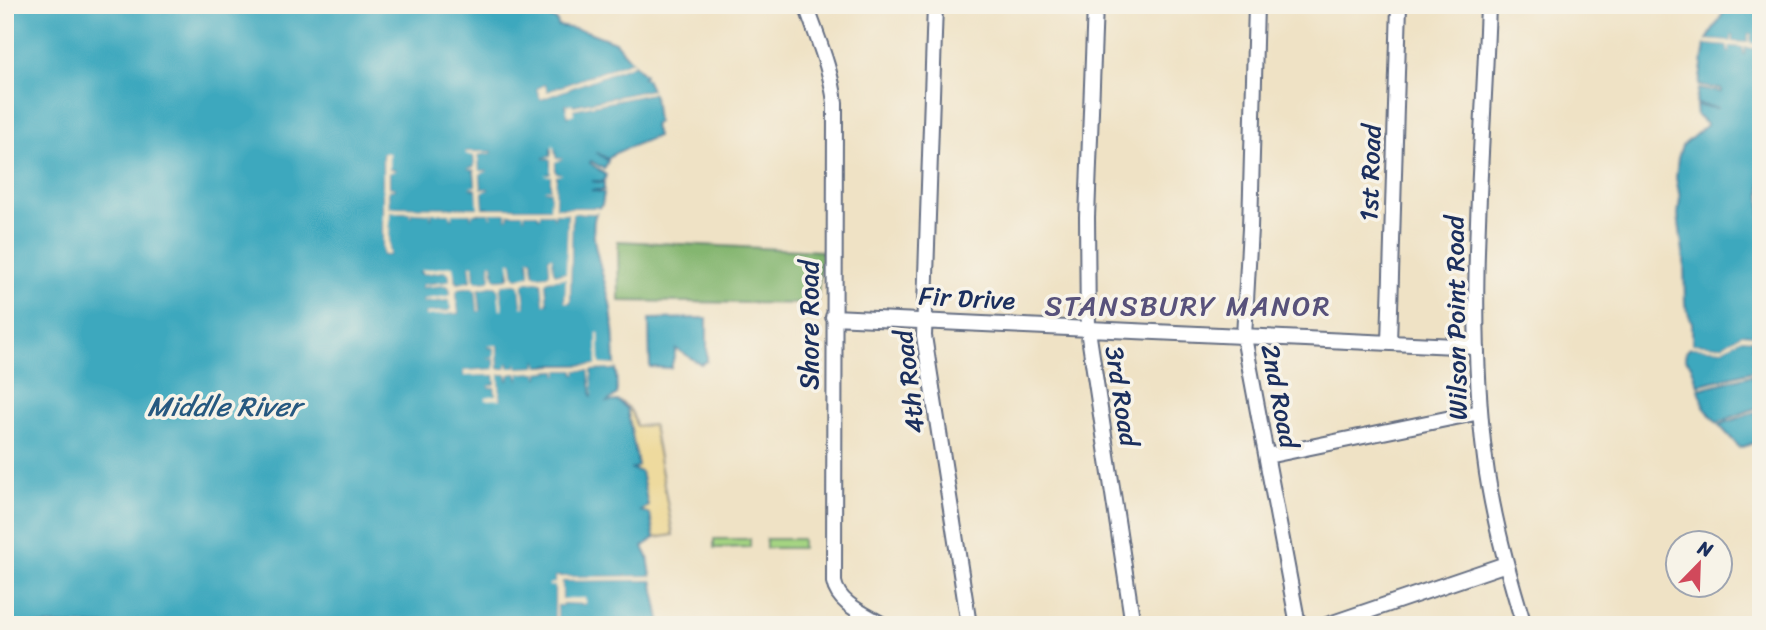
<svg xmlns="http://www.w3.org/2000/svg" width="1766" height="630" font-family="Sriracha,sans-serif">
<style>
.green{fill:#a5d482;stroke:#608270;stroke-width:2}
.forest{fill:#84b670;stroke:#507267;stroke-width:2}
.sand{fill:#eeda9e;stroke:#84847e;stroke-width:2}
.water{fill:#3ea8be;stroke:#2c6c8e;stroke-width:2}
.pier{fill:#efe2c5}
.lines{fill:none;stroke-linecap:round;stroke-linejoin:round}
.minor-casing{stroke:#656e82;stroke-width:18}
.minor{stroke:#fff;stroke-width:14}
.labels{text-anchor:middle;stroke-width:7;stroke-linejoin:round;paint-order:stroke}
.street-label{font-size:26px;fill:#1b2f5e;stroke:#f7f3e8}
.neighbourhood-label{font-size:28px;letter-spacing:2px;fill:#58527b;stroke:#f7f3e8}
.water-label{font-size:28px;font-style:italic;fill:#275980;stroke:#f7f3e8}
</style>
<rect width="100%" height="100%" fill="#f7f3e8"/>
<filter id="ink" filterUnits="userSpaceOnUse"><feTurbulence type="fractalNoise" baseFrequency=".0143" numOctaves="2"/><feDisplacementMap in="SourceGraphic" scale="14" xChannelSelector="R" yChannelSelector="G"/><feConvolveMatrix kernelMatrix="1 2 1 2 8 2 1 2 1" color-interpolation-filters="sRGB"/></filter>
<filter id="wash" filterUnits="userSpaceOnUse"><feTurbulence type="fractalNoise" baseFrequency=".00686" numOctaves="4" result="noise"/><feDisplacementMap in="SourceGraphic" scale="28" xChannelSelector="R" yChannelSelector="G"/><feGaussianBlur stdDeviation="1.57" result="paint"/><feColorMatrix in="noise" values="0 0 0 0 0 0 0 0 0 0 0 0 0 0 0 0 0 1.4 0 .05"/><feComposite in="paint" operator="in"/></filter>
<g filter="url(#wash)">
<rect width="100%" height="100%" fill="#efe2c5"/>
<path class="green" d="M714 539H750V547L714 548Z
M766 539H802V548H766Z"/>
<path class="forest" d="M618 241 822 251 817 304 619 301Z"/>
<path class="sand" d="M618 401C631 406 633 414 636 426L653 425 673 535 654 538 650 514 640 511 648 506 641 472 631 469 638 466 627 409Z"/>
<path class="water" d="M5 5H533L536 10 557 21 558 26 586 31 615 42 632 61 547 92 545 85 537 89 541 99 634 64 645 75 642 78 646 79 651 90 572 106 566 105 568 116 573 109 652 93 654 96 657 122 654 126 657 136 615 153 608 159 596 152 608 161 604 169 591 161 590 163 606 175 604 181H592L604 183V190H591L604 193 602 205 598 208H555L556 175 561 174 555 173V161L562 159H556L555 150 551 149V157L543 158 551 159 552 173 547 174 551 175V189L545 190 551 191V208H483L482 191 489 189H481L480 173 487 171H479L478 155 493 152H466L474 155 475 167 468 169 474 170 476 186 470 188 477 189 479 208 389 207 388 190 396 189 389 187V172L395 170H389L383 153V255H389V212H410L411 217V212L431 213V219L432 212 451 213V219L452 212 471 213V218L472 213H490L491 218V212L507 213V219L509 213H524V218L525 213H538L539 218 540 213H553L554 218 555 213H568L567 273 556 274 553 271 552 258H549L550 272 547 275 536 276 533 273 532 259 529 260 530 274 528 277 517 278 514 276 512 262 508 279 497 280 494 278 492 264H490L491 278 489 281 477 282 474 280 473 265 470 266 472 280 458 284 450 268 420 272 422 274 446 271 449 273 450 280 447 282 423 285 422 287 447 285 450 288 451 294 448 297 423 300 424 302 449 300 452 302V308L450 311 424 314 458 313 456 292 458 289 473 287 476 290 478 311 480 310 478 289 495 285 498 287 502 308 500 287 503 284 517 283 520 286 522 306H525L523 285 525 282 540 281 542 283 544 303H547L545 283 548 280 567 277 565 301 570 302 572 213H596C586 238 608 283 611 310 614 328 614 347 615 365H553L537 367V360L536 367 518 368 516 364V368L509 369 508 363 506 369H498L497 346 487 347 495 348V357L488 358 495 359V369L465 371 464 375H495L496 384 489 387H495L496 395 500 398 498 374H507L508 381 509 374 517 373 519 380V373L537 372 539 378V372L557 370V375L559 370H574L575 375 576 370H589L592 398 591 370 616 369 617 394 607 402 618 401 627 409 638 466 632 469 641 472 648 506 641 511 650 514 654 538 643 547 648 557 651 576 555 577V584H550L555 586V625H5Z
M1728 5H1761V45L1750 44 1751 34H1749L1748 43 1733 42V34L1731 42 1707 40Z
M1705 44 1727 46 1729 53V46L1743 47 1744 55 1745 47 1760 49 1761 56V336L1742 334 1722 346 1692 344V323L1685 304 1684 260 1678 215 1680 198 1676 178 1678 158 1682 146 1707 125 1697 116 1696 106 1718 108 1696 104 1698 89 1721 92V89L1699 86Z
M707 318V361L701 364 676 349 671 368 650 367 649 319Z
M1741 338 1753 339V347L1761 348V369L1698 385 1691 365 1685 358 1686 351 1690 347 1723 349Z
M1752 375 1754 382 1761 381V406L1717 423 1704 407 1699 389Z
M1761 410V440L1740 448 1719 425Z
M652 580 661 625H557V605H562V603L585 604 562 599V581Z"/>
<path class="pier" d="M1733 33V42L1748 43 1749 34H1751L1750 43 1761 45V56L1760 49 1745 47 1744 55 1743 47 1730 46 1729 54 1727 46 1705 44 1707 40 1731 42Z
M632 61 634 64 541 99 537 89 545 85 547 92Z
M651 90 652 93 573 109 574 114 568 116 566 105 572 104 573 106Z
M553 143 556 159H563L555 162V173L563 174 556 176 555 208H598L596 213H572L570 302H565L566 278 548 280 545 283 547 303 544 304 542 283 540 281 526 282 523 285 525 307H522L520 286 517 283 503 284 500 288 503 309H500L498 287 495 285 478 289 480 311H478L476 290 472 287 458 289 456 292 458 313 425 316 426 313 450 311 452 308 449 300 423 302 425 299 448 296 451 294 450 288 447 285 422 287 423 285 447 282 450 280 449 273 446 271 422 274V270L453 266 455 281 458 284 472 281 470 265H473L474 279 477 282 489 281 491 278 490 263H492L494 278 497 280 508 279 511 276 509 262H512L514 276 517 278 528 276 530 274 529 259H532L533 273 536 276 547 275 550 272 549 258 552 257 553 271 556 274 566 273 568 213H555L554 219 553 213H540V218L538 213H525L524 219 523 213H509L507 220V213H491V219L489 213H473L471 218V213H453L451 219 450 213H432L431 219 430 213 412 212 410 217V212H390L389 255H383V153H389V170H396L389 173V187L396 189 388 190 389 207 478 208 477 189 469 187 476 186 475 170 467 169 475 167 474 156 466 154V152H494L478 155 479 171H488L480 174 481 189H489L482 192 483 208H550L551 191 543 189H551V176L544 175 551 173V159L543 158 551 157Z
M597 333H599L600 364 615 365 616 369 591 370 593 398 589 370H576V375L574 370H559L557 376V370H553L539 372V378L537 372 519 373V380L517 373 509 374 508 381 507 374H499L500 399 486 400V397L496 395 495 387H488L496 384 495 375 464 376V371L495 369V359L486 358 494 357 495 348 487 346 497 345 498 369H506L507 362 509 368H516L517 362 518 368 536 367 537 360 538 367 597 365Z
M1742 334 1761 336V339H1757L1756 344H1761V348L1753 347V339L1742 338 1723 349 1690 347 1692 344 1722 346Z
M651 576 652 580 562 581V599L585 598V604L563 603 562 605H557V625H555V586H549V584L555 583V577Z"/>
</g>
<g filter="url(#ink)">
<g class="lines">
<defs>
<path id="minor" d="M806 5C817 38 831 68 835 103L834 582C838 604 865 614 883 625
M935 5 924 336 969 625
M1095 5 1087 217 1088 330 1133 625
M1256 5 1250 228 1244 337 1298 625
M1488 5C1483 156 1466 309 1485 459 1492 515 1507 570 1524 625
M833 317 1477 347
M1389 343 1399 5
M1267 456 1480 412
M1327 625 1506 564"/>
</defs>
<use href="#minor" class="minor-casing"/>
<use href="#minor" class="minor"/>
</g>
</g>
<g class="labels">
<g class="street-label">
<text transform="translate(1370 173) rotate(-88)" y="9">1st Road</text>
<text transform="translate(967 298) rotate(3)" y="9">Fir Drive</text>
<text transform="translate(1456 318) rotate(-91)" y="9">Wilson Point Road</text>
<text transform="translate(809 325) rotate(-90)" y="9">Shore Road</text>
<text transform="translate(909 382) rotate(-97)" y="9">4th Road</text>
<text transform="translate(1122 396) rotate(81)" y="9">3rd Road</text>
<text transform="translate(1280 396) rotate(79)" y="9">2nd Road</text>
</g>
<g class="neighbourhood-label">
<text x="1188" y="315">STANSBURY MANOR</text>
</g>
<g class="water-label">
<text x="224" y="416">Middle River</text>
</g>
</g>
<rect width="1766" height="630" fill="none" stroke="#f7f3e8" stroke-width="28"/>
<g transform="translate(1699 564) rotate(23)"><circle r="33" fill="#f7f3e8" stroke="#9fa5b1" stroke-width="2"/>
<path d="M0-5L12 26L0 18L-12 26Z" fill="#d1495b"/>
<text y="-10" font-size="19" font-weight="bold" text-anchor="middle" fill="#1b2f5e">N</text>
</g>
</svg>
